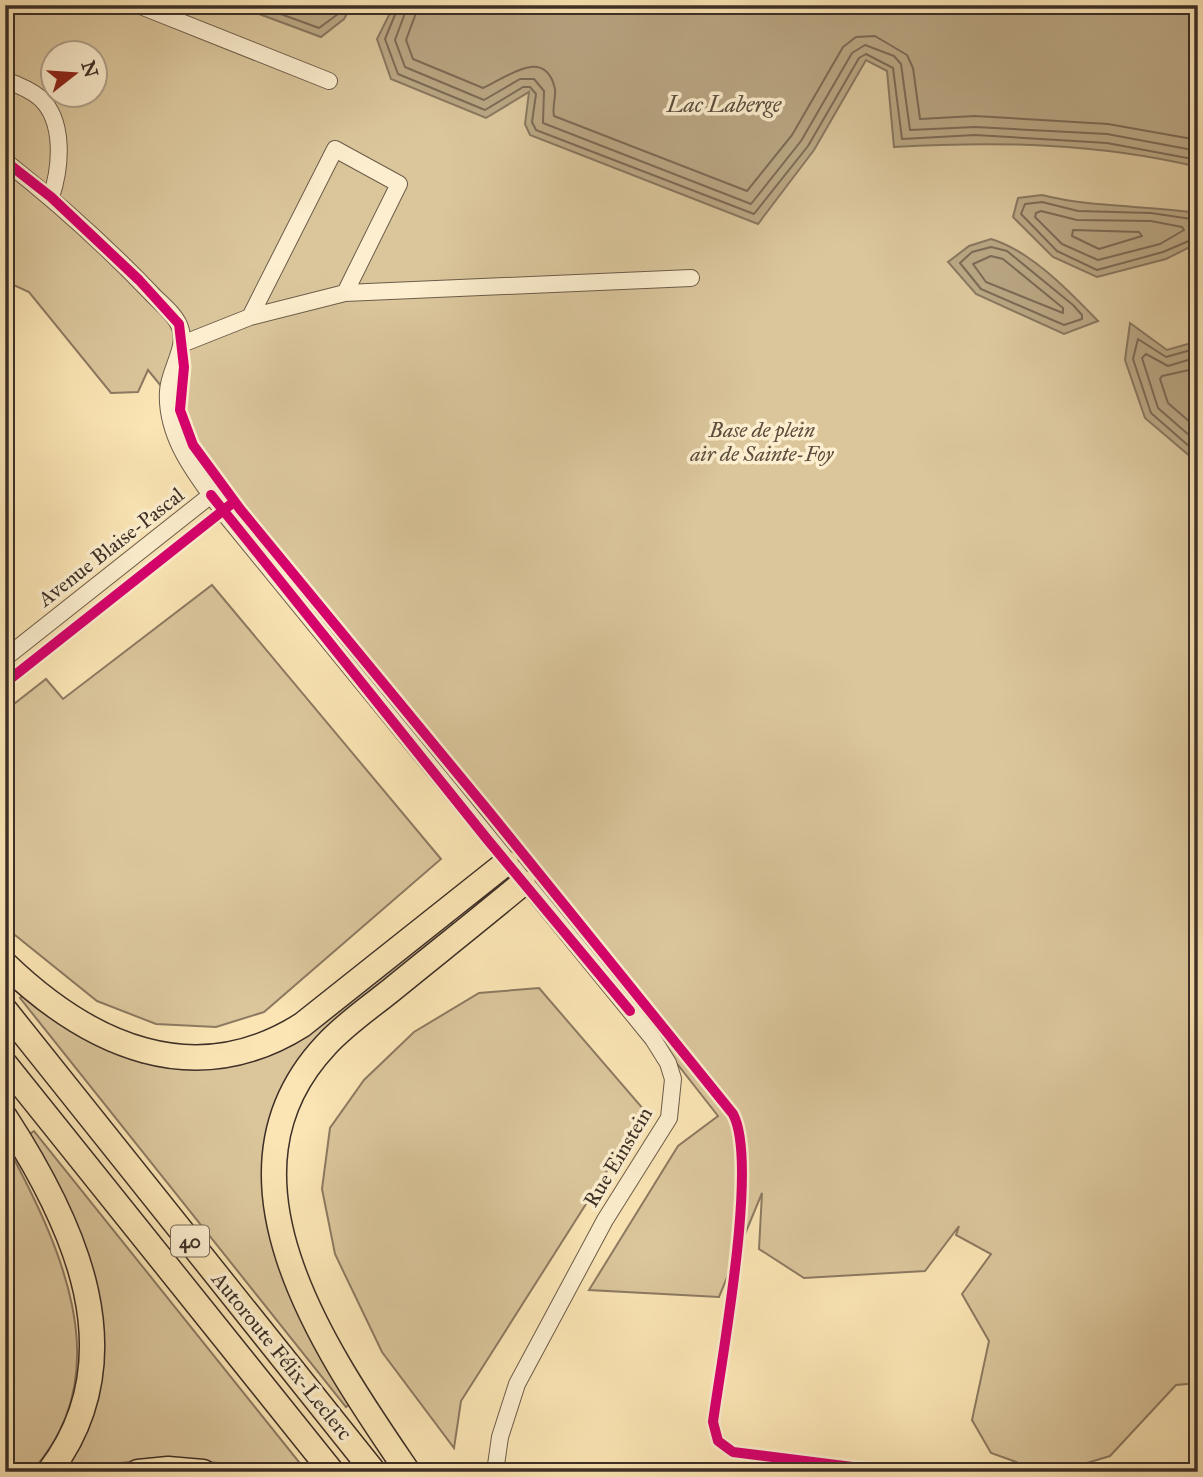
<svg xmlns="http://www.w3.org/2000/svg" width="1203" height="1477" font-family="'IM FELL Great Primer',serif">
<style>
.green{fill:#dbc69c;stroke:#8c7a62;stroke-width:2;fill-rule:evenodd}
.water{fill:#baa784;stroke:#88775f;stroke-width:2}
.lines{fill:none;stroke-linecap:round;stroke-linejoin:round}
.shore{stroke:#7c6b56;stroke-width:2}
.minor-casing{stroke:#6c5c4a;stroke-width:18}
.highway-casing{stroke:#3d2f27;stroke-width:27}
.minor{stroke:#fceece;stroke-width:16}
.highway{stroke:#fbe5b4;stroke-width:24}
.cycleway-casing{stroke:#fceece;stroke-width:15}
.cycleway{stroke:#d6006c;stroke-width:10}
.labels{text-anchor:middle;stroke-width:7;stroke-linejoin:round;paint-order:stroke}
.shield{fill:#fceece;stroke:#766859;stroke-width:2}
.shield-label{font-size:19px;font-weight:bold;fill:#3d2f27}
.park-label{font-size:21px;font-style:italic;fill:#5d4d3e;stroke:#fceece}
.street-label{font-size:21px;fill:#3d2f27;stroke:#fceece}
.water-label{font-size:23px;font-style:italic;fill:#5c4d3e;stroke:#fceece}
</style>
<rect width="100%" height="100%" fill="#fbe5b4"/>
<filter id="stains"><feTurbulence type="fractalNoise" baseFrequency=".00286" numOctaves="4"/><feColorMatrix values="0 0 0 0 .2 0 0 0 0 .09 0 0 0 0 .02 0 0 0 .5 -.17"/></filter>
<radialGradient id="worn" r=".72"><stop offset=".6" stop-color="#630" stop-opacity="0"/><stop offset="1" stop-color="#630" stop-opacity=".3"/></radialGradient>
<path class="green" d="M5 5H1198V1383L1176 1385 1110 1456 1057 1472H1044L991 1453 972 1420 989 1341 962 1294 991 1254 956 1235 959 1226 925 1271 804 1278 759 1249 762 1193 719 1297 589 1290 678 1146 718 1116 221 481 199 448 192 424 148 370 138 392 111 393 29 292 5 281ZM52 52H94V94H52Z
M212 585 441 859 264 1012 216 1027 156 1024 97 1001 5 927V711L46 679 63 699Z
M449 920 455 927 315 1042C276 1087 262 1138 265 1197L352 1402 346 1407 20 998 25 994 87 1040 256 1059 295 1042Z
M539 988 645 1111 461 1401 454 1448 382 1352 335 1254 322 1189 330 1128 364 1080 414 1032 479 993Z
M34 1131 307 1472H247L218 1463 166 1457 121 1463 97 1472H61L87 1429 103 1358 27 1136Z
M5 1142C58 1241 123 1373 31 1472H5Z"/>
<path class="water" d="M235 5H352L344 19 321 37Z
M394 5H1198V167C1099 143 995 141 894 147L887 71 866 60 814 150 758 224 530 135 525 124 529 92 486 118 391 79 377 39Z
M1042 195C1093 208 1146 205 1198 213V243L1166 259 1097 277 1053 257 1013 217 1018 198Z
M991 239C1031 251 1069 291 1098 321L1064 334 976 294 948 262 969 246Z
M1130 323 1167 350 1198 341V463L1145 418 1125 360Z"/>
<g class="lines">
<path class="shore" d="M256 5 319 28 338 14 344 5
M399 5 385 39 398 74 485 110 523 87H530L536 94 532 122 536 130 754 214 808 146 859 58 866 54 893 68 902 139 975 135 1107 143 1198 160
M408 5 395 40 405 67 484 100 520 79H534L544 91 543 123 751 204 801 141 852 53 865 45 894 56 901 64 910 130 975 127 1107 134 1198 151
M419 5 406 40 413 59 483 88C503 80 545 44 555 89 556 98 552 107 554 116L747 191 792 135 843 47 856 37 875 36 907 55 913 68 920 119 975 116 1108 124 1198 140
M1041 211 1077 220 1151 221 1182 227 1184 230 1160 244 1098 260 1062 244 1035 217 1036 213Z
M1198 220 1151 213 1078 211 1042 202 1025 204 1021 214 1057 251 1097 270 1163 252 1198 237
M1073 230 1139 232 1142 236 1099 249 1072 236Z
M991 247 1007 251 1073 305 1082 315V319L1064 325 981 289 960 263 972 252Z
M991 256 1003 259 1063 308V313L986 282 973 264Z
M1198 348 1166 357 1138 339 1133 359 1151 413 1198 454
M1198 357 1168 366 1146 354 1142 358 1158 408 1198 443
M1198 368 1162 376 1160 379 1168 403 1198 429"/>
<defs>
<path id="minor" d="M138 5 329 81
M5 80C16 84 31 90 40 98 65 121 61 167 51 197
M5 161C57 202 106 246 151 293 160 303 174 313 179 325 189 346 169 369 168 391 165 440 201 481 228 518L653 1039 668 1063 673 1079 669 1118 605 1220 517 1384 500 1437 495 1472
M345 293 691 278
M182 344 250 317 345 293 399 184 335 149 250 317
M5 658 211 495"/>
<path id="highway" d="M5 964C89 1045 194 1093 302 1025L506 863
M5 1010 374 1472
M5 1064 332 1472
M5 1117C74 1223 137 1357 49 1472
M138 1472 168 1469 203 1472
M408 1472C328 1354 202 1177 326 1045 346 1023 372 1006 395 987 438 952 481 918 523 883"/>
</defs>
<use href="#minor" class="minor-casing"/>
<use href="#highway" class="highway-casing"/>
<use href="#minor" class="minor"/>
<use href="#highway" class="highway"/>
<defs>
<path id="cycleway" d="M5 161 51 197 139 280 179 324 184 367 180 410 193 445 240 509 490 813 733 1114C759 1162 721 1361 713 1422L718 1441 733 1452 892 1472
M211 495 487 839 630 1011
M5 683 230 505"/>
</defs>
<use href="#cycleway" class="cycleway-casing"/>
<use href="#cycleway" class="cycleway"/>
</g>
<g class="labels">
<rect class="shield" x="171" y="1225.5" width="38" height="31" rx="5"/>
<g class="shield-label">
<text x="190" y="1248">40</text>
</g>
<g class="park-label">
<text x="762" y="437">Base de plein<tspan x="762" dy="24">air de Sainte-Foy</tspan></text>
</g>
<g class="street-label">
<text transform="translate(111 547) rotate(-38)" y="7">Avenue Blaise-Pascal</text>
<text transform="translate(618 1157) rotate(-59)" y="7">Rue Einstein</text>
<text transform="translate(282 1356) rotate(51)" y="7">Autoroute Félix-Leclerc</text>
</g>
<g class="water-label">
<text x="724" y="112">Lac Laberge</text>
</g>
</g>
<rect width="1203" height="1477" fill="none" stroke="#fbe5b4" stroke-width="28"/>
<rect x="7" y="7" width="1189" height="1463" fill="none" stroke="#3d2f27" stroke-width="3.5"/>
<rect x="14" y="14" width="1175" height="1449" fill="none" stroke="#3d2f27" stroke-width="2"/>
<g transform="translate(74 74) rotate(73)"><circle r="33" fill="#fceece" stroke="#b0a28b" stroke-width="2"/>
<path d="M0-5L12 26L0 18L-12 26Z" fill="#8f2418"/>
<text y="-10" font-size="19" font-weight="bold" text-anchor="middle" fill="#3d2f27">N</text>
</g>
<rect width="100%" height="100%" filter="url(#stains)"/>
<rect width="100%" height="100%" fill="url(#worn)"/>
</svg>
